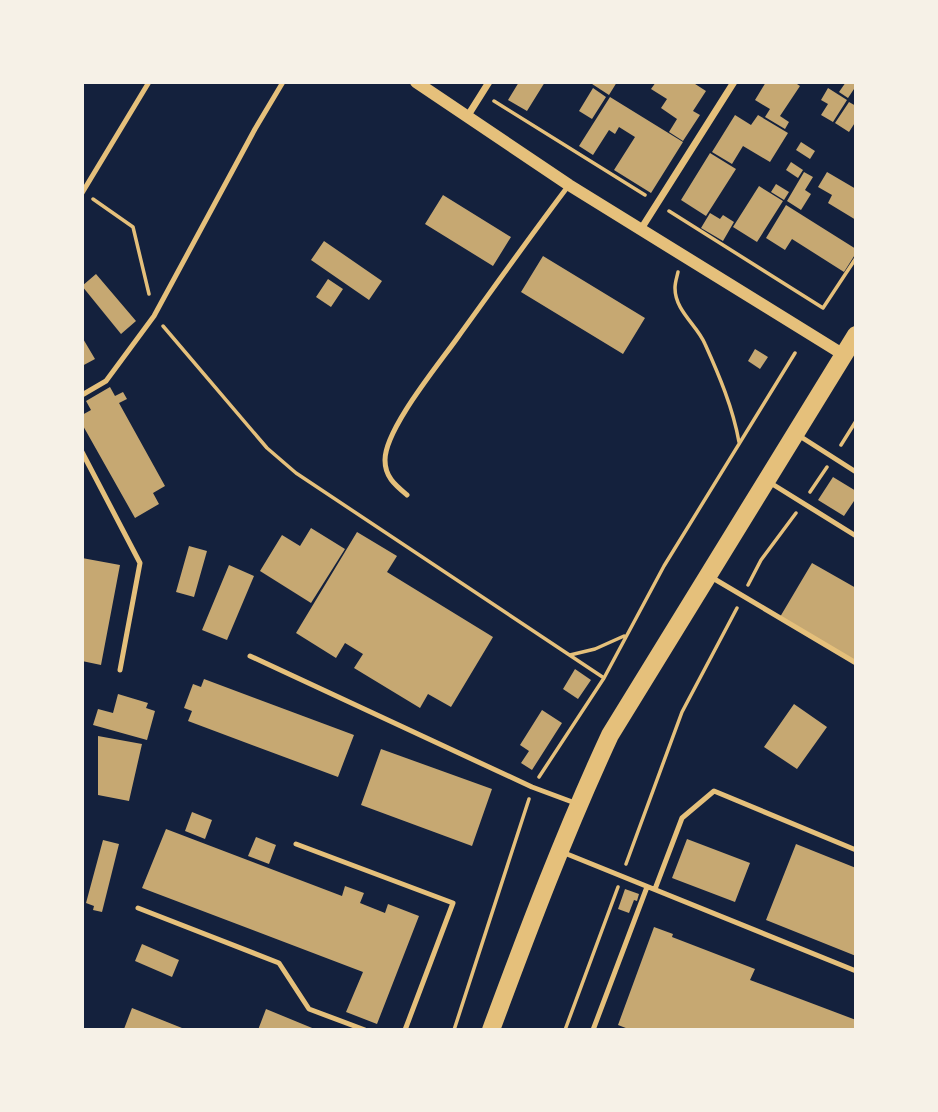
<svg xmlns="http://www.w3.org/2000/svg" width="938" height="1112" font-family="'Playfair Display',serif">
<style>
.building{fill:#c6a872}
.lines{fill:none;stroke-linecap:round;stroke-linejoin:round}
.path{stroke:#e5c07b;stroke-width:3.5}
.service{stroke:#e5c07b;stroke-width:5}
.minor{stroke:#e5c07b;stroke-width:7}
.tertiary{stroke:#e5c07b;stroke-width:12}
.primary{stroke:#e5c07b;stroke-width:18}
</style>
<rect width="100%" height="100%" fill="#14213d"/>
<path class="building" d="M519 82H545L527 111 508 100Z
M589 82H617L609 95Z
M656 82H692L706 91 693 111 700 115 683 141 669 132 677 119 661 108 667 99 651 89Z
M766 82H794L800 86 780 116 789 122 785 129 765 117 770 109 755 100Z
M846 82H856V86L848 98 839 92Z
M593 88 606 97 592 119 579 111Z
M828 88 847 100 833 122 821 115 828 104 821 100Z
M610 97 683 142 651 193 614 170 635 137 619 127 615 134 609 130 593 155 579 146Z
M849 102 856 106V121L849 132 835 123Z
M735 115 751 125 758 115 788 133 770 162 743 146 732 164 712 152Z
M801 142 815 151 810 159 796 150Z
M710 153 736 169 706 216 681 200Z
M791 162 803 170 798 178 786 170Z
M804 172 813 177 805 190 811 194 801 210 787 201Z
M827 172 856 189V220L828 203 832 195 818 187Z
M776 184 789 192 784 200 771 192Z
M759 186 783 201 757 242 733 227Z
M443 195 511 237 493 266 425 224Z
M786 205 856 249V253L844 272 792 239 785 250 766 238Z
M710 213 720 219 723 215 734 222 723 241 701 228Z
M324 241 382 281 369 300 311 260Z
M543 256 645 318 623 354 521 292Z
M96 274 136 321 121 334 82 286Z
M328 279 343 289 331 307 316 297Z
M82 337 95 359 82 366Z
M755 349 768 357 760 369 748 361Z
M110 387 115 396 123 392 127 399 119 403 165 486 153 493 159 504 135 518 82 424V415L91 410 86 401Z
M833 477 856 491V498L844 516 818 500Z
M311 528 345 549 311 603 260 571 282 535 300 546Z
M357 532 397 556 387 572 493 637 451 707 428 694 420 708 354 668 363 654 345 643 336 658 296 633Z
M189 546 207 551 194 597 176 592Z
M82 558 120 565 101 665 82 661Z
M812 563 856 588V661L780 617Z
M229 565 254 576 227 640 202 630Z
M575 669 591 680 578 699 563 689Z
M204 679 354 735 338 777 188 721 192 711 184 708 193 684 201 687Z
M118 694 148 703 146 708 155 711 147 740 93 725 98 709 113 713Z
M794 704 827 727 797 769 764 747Z
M542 710 562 723 532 770 521 763 529 751 520 745Z
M98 736 142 744 129 801 98 795Z
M381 749 492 789 472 846 361 805Z
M192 812 212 820 205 839 185 831Z
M166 829 342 896 345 886 364 893 360 903 385 913 388 904 419 916 377 1024 346 1012 363 972 142 888Z
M256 837 276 845 269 864 248 856Z
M687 839 750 863 735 902 672 878Z
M103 840 119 844 102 912 93 910 94 906 86 903Z
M796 844 856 868V956L766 920Z
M625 889 639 894 637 901 634 900 629 913 618 909Z
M654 927 673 934 672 937 755 969 750 980 856 1020V1030H631L618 1025Z
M142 944 179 960 172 977 135 961Z
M132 1008 187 1030 124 1029Z
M266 1009 317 1030H258Z"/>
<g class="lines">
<path class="path" d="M494 101 645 195
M93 199 133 227 149 294
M669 211 823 308 856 258
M678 272C677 277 675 282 675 288 675 311 697 325 705 344 719 375 733 408 739 442
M163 326 267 448 296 473 604 678
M841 445 856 421
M810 492 827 467
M748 585 761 560 796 513
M570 655 595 649 624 636
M539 777 604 678 664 566 795 353
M626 864 682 712 737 608
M454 1030 529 799
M565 1030 618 887"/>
<path class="service" d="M82 193 149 82
M82 395 106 381 154 316 255 129 283 82
M798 435 856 472
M82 452 140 563 120 670
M769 482 856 536
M407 495C395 485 385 477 385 460 385 429 439 364 458 337 495 286 531 235 569 185
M711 577 856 663
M250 656 532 787 575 803
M296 844 453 903 405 1030
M562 852 856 971
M655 889 682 818 714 791 856 850
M138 908 279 963 309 1009 365 1030
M593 1030 647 887"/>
<path class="minor" d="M467 117 489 82
M641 229 734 82"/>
<path class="tertiary" d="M416 82 569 185 844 355"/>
<path class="primary" d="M491 1030C528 930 565 832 610 735L856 335"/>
</g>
<rect width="938" height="1112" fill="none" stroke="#f6f1e7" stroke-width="168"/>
</svg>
